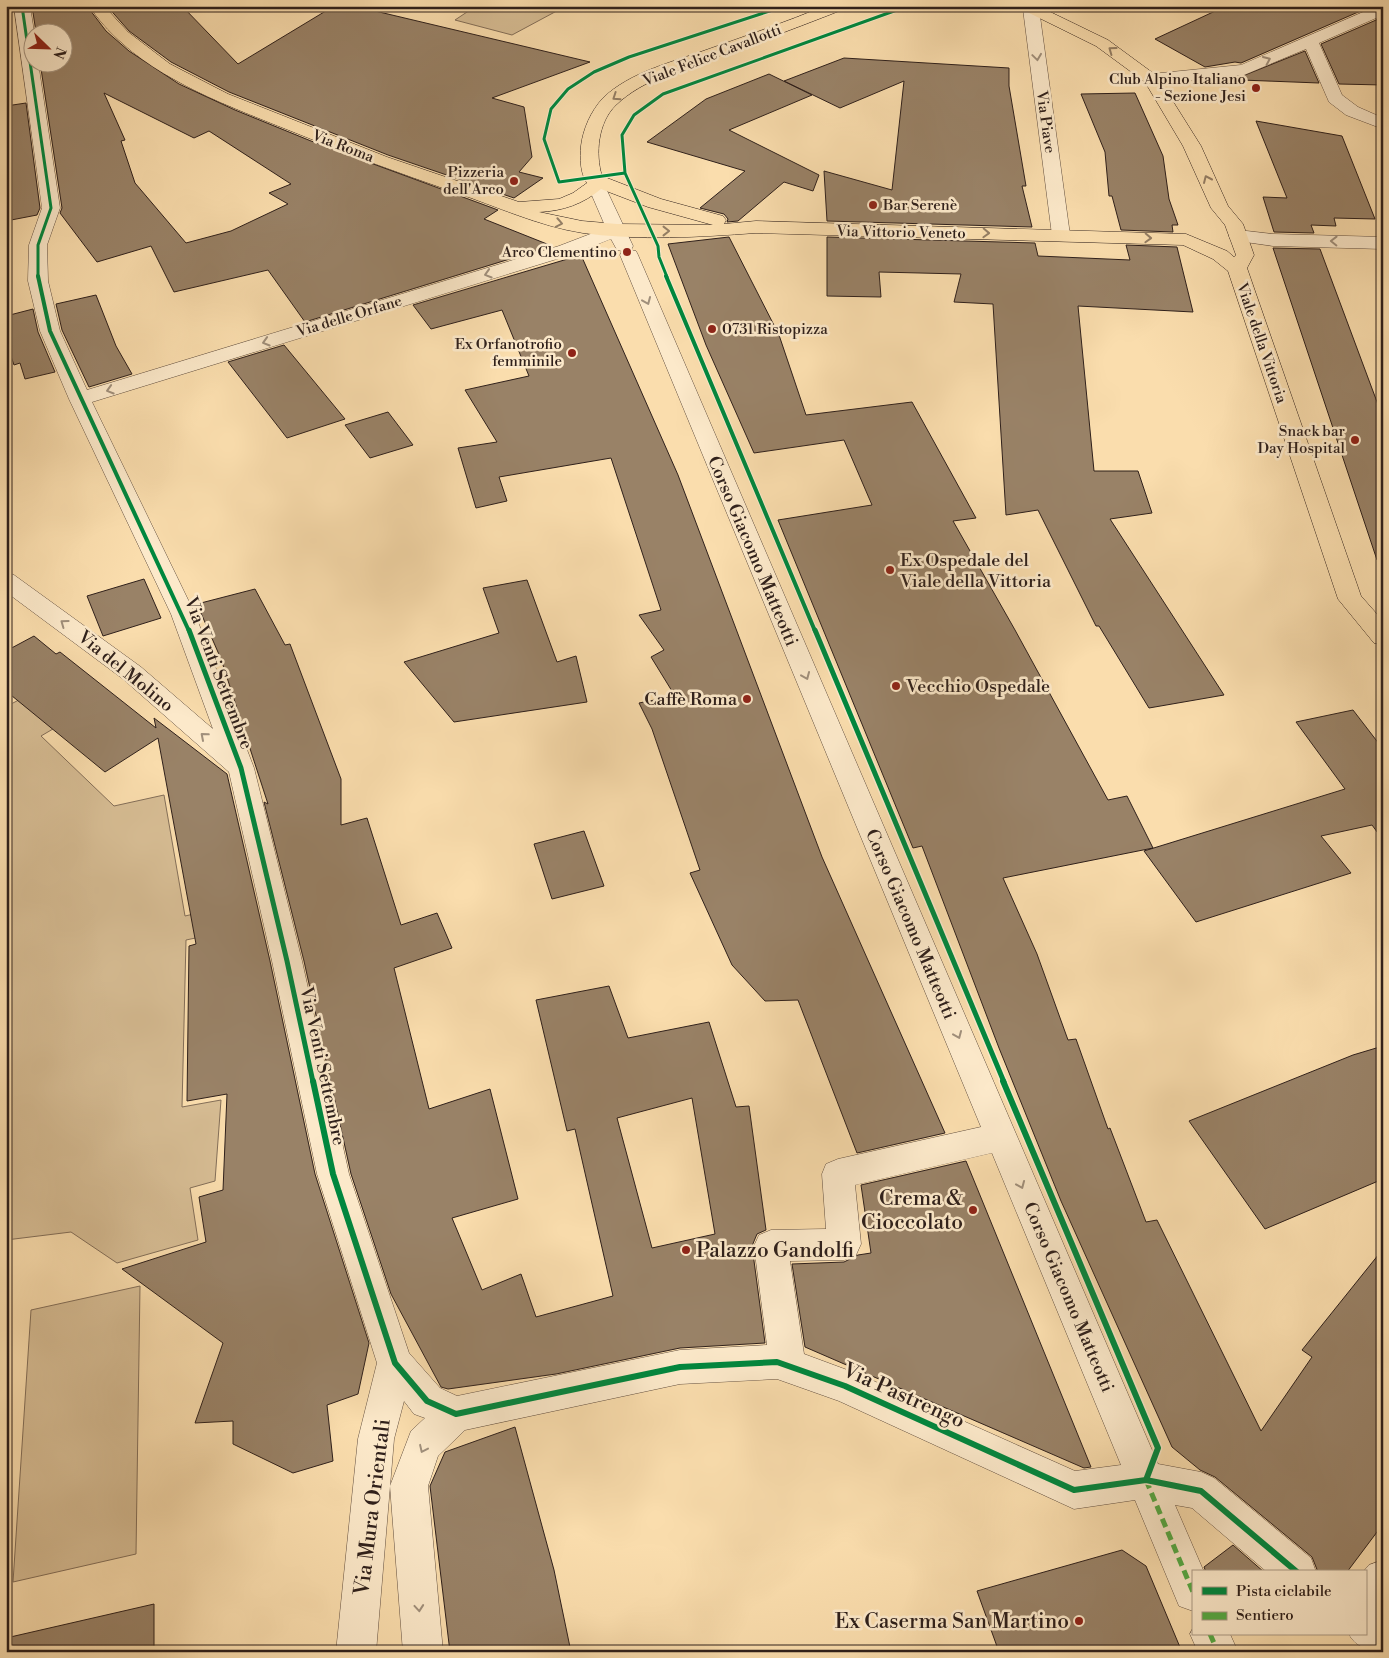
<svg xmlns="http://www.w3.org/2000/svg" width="1389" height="1658" font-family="'Libre Bodoni',serif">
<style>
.green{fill:#d7bd94;stroke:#836e58}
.building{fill:#998267;stroke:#2f201b;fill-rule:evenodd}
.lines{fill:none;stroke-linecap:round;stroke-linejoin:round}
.minor-casing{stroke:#624f40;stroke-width:1}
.major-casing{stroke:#2f201b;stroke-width:1}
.minor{fill:#fce9ca;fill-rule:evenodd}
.major{fill:#faddad;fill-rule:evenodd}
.quiet{stroke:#54aa43;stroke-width:5;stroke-dasharray:9 5;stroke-linecap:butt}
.cycleway-far3-casing{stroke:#fce9ca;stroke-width:5}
.cycleway-far2-casing{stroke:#fce9ca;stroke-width:6}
.cycleway-far1-casing{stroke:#fce9ca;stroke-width:8}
.cycleway-casing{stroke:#fce9ca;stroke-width:9}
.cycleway-far3{stroke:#00873e;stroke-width:3}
.cycleway-far2{stroke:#00873e;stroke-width:4}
.cycleway-far1{stroke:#00873e;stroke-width:5}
.cycleway{stroke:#00873e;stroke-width:6}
.oneway{stroke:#947e64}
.oneway2{stroke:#a08f7b}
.poi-dot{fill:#8f2418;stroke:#fce9ca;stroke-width:2}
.labels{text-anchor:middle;stroke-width:5;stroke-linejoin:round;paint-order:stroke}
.far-street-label{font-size:15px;fill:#2f201b;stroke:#fce9ca}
.far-poi-label{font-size:15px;fill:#2f201b;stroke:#fce9ca;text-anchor:end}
.street-label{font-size:18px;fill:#2f201b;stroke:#fce9ca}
.poi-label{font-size:18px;fill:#2f201b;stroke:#fce9ca;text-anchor:start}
.near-poi-label{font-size:21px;fill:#2f201b;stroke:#fce9ca;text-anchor:end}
.near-street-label{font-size:21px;fill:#2f201b;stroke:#fce9ca}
</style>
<rect width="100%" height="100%" fill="#faddad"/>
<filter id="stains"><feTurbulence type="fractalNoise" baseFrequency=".004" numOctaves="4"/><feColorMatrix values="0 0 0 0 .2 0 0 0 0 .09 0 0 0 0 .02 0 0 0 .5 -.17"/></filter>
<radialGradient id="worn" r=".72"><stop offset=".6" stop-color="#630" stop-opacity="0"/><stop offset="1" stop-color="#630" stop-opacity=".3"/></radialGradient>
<path class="green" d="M476 6H566L512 35 455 20Z
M44 687 70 719 41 736 114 806 164 795 185 916 241 903 243 928 186 940 182 1107 221 1100 215 1181 190 1188 198 1240 117 1263 71 1232 6 1240V700L11 704Z
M140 1286 136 1554 13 1582 31 1310Z"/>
<path class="building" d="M32 6H87L106 31 129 51 179 84 235 110 311 141 498 210 484 219 552 246 305 322 268 270 174 292 151 246 97 262 60 213 62 208 40 62H62V32H36ZM104 93 194 138 209 131 291 184 269 193 288 204 231 231 186 243 135 183 121 141 125 140Z
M107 6H182L238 64 334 6H354L590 62 492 98 524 107 532 157 519 172 543 178 514 198 388 155 229 92 171 62 129 31Z
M1226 6H1372L1241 63 1235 62 1205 67 1155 39Z
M1383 17V85L1339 84 1321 44Z
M1305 51 1319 83 1241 80 1240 77Z
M844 58 1009 68V86L1026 186H1022L1032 227 827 221 824 171 892 190 904 81 840 108 784 81Z
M769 74 812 95 729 130 819 175 813 191 784 182 738 221 727 222 728 219 724 214 700 208 745 171 647 142 706 99Z
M1135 93 1163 156 1169 199 1178 225H1172L1173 232 1121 230 1112 196H1109L1105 152 1081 94Z
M26 103 40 208 37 215 6 221V106Z
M1256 121 1342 136 1375 219 1334 218 1336 226 1311 225 1314 233 1274 232 1263 197 1287 198Z
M729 237 779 335 806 415 912 402 976 518 953 521 1015 630 1108 800 1127 796 1153 848 1003 878 1037 954 1068 1040 1076 1039 1108 1129 1110 1128 1146 1222 1157 1220 1261 1431 1312 1357 1302 1350 1383 1249V1524L1347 1572H1318L1312 1557 1215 1477 1200 1470 1172 1447 1061 1201 999 1048 922 846 913 848 778 520 872 505 844 440 754 453 706 345 668 244Z
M827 237 1035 243 1038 256 1130 260 1126 245 1177 247 1193 312 1078 306 1094 471H1138L1152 513 1110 519 1224 695 1149 708 1099 626H1096L1038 510 1006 515 993 304 954 302 961 274 879 272 881 297 827 296Z
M1273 248 1320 249 1383 418V559L1377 560Z
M581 255 678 475 822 857 945 1133 857 1153 798 1000 765 1001 732 965 690 873 700 870 652 729 639 703 675 696 651 657 664 650 639 615 661 610 611 458 499 477 507 501 476 508 458 448 497 442 465 390 529 376 502 310 431 329 413 305Z
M96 295 116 346 132 374 89 387 62 330 56 304Z
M33 309 38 332 55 372 25 379 20 363 14 365 6 342V316Z
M284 345 345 419 287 438 228 362Z
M388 412 413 445 370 458 345 425Z
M144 579 161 618 103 636 87 596Z
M527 580 557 662 576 656 587 702 454 722 404 662 499 633 483 588Z
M255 589 285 645 290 644 341 779V825L367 818 401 925 437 913 452 948 394 968 429 1109 490 1089 518 1199 452 1218 482 1290 521 1274 536 1317 613 1296 575 1129 567 1131 536 1000 609 986 628 1038 709 1022 736 1107 749 1106 766 1230 757 1234 752 1246 765 1343 680 1348 556 1374 448 1389 441 1387 391 1294 351 1174 304 961 264 802 268 804 221 659 197 604ZM692 1098 715 1234 652 1248 617 1118Z
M34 636 56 654 60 652 156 728 154 718 227 774 270 961 315 1174 369 1343 358 1394 327 1405 333 1461 293 1473 233 1444V1421L195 1423 223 1343 122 1269 206 1242 199 1197 223 1190 227 1094 187 1101 189 946 196 944 158 738 105 772 6 691V651Z
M1353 710 1383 749V840L1372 825 1321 836 1351 873 1196 922 1144 851 1345 789 1296 722Z
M584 831 604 886 552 899 534 844Z
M1383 1046V1179L1265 1229 1189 1121 1353 1055Z
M966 1161 1091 1467 1084 1468 805 1347 792 1264 844 1262 858 1255 871 1253 861 1185Z
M515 1427 554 1570 571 1652H450L430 1486 445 1452Z
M1233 1545 1264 1572H1206L1204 1567Z
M1122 1550 1146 1566 1182 1652H999L977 1591Z
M154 1604V1652H6V1638Z"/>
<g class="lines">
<defs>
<path id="minor" d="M14 6H30L34 32 32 62H38L60 208 47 245 48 281 60 331 87 390 559 246 606 228 587 184 590 180 596 179 602 180 633 246 631 250 636 251 638 255 1158 1464 1201 1472 1214 1478 1311 1558 1316 1572H1267L1192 1508 1175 1505 1204 1572H1193V1611L1179 1606 1135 1500 1074 1509 839 1401 777 1379 680 1384 465 1430 438 1456 428 1486 443 1652H403L390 1486 411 1431 425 1418 414 1414 404 1401 394 1439 376 1652H336L358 1439 377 1363 317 1174 272 961 229 772 123 679 6 592V572L14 575 141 667 213 729 171 614 69 399 40 331 28 281 29 245 42 208ZM611 239 617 250 622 251 620 255 981 1127 838 1159 826 1164 822 1174 826 1229 771 1230 759 1235 754 1246 767 1345 680 1350 457 1396 440 1388 409 1353 349 1174 302 961 254 768 195 614 92 402 573 254ZM992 1153 1121 1465 1075 1471 858 1374 804 1354 790 1261 844 1260 856 1255 861 1244 855 1185Z
M1025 6H1037L1039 9 1070 235 1068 239 1061 241 1054 239 1052 235 1023 9Z
M1377 6H1383V15L1319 43 1342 95 1358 107 1383 118V129L1346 115 1329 102 1306 49 1244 75 1151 84 1145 82 1143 79 1145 76 1151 74 1241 65Z
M1238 230 1273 234 1383 237V249L1273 246 1231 240 1229 236 1231 232Z
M1383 1560V1608L1379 1612 1383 1614V1652C1371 1652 1354 1646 1349 1634H1365V1572H1363L1369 1565Z
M1193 1628V1634H1230L1238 1652H1198L1190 1634Z"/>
<path id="major" d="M89 6H104L128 32 170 64 228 94 387 157 519 202 559 199 573 193 587 183C580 173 580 158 581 146 583 129 591 111 603 98 630 72 673 62 706 50 746 36 786 22 825 6H846L844 9 829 15C793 29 756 43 719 56 685 68 643 79 616 105 598 122 595 154 602 176L661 199 723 216 726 220 724 224 756 221 1186 234 1227 251 1234 257 1236 255 1225 225 1211 208 1183 146 1145 82 1096 46 1021 9 1019 6H1038L1108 40 1157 76 1201 146 1228 206 1243 224 1254 255 1247 268 1361 596 1383 621V645L1374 643 1338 599 1228 271 1213 259 1183 245 756 233C699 237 640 241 583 233 538 226 496 206 454 192 399 173 345 153 291 131 219 102 135 73 89 6ZM601 189 648 207 713 225 617 224 582 221 539 212C563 211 583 204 601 189Z"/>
</defs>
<use href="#minor" class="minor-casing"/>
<use href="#major" class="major-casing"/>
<use href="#minor" class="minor"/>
<use href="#major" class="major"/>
<path class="quiet" d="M1146 1480 1193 1592
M1210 1634 1218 1652"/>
<defs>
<path id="cycleway-far3" d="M22 6 51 208 38 245V277
M785 6 629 57 594 72 568 89 551 109 544 139 559 182 625 173 622 135 634 115 663 94 908 6
M625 173 658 246 659 257 667 277"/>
<path id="cycleway-far2" d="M38 276 50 331 189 631
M666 276 815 631"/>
<path id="cycleway-far1" d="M189 630 241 768 287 961 313 1082
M815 630 1004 1082"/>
<path id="cycleway" d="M313 1081 333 1174 395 1363 427 1401 456 1414 680 1367 777 1362 845 1386 1074 1490 1146 1480 1201 1491 1297 1572
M1003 1081 1158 1448 1146 1480"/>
</defs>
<use href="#cycleway-far3" class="cycleway-far3-casing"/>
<use href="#cycleway-far2" class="cycleway-far2-casing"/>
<use href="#cycleway-far1" class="cycleway-far1-casing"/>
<use href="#cycleway" class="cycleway-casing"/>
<use href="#cycleway-far3" class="cycleway-far3"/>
<use href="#cycleway-far2" class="cycleway-far2"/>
<use href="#cycleway-far1" class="cycleway-far1"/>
<use href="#cycleway" class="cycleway"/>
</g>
<defs><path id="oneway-chevron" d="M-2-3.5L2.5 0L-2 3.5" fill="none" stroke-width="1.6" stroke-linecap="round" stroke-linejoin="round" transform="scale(1.25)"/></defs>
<g class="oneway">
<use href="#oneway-chevron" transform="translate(1112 50) rotate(-144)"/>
<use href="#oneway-chevron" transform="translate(616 97) rotate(146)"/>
<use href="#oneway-chevron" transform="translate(1207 179) rotate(-114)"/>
<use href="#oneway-chevron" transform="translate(559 223) rotate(11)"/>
<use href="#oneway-chevron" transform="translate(666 231)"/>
<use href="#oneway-chevron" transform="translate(986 233) rotate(2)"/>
<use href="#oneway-chevron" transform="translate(1148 238) rotate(2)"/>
</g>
<g class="oneway2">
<use href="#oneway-chevron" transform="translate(1037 57) rotate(82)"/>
<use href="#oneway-chevron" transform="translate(1267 60) rotate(-24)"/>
<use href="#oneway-chevron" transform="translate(1334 241) rotate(-179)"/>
<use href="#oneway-chevron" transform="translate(488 274) rotate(163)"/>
<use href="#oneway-chevron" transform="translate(647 301) rotate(67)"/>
<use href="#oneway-chevron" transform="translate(266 342) rotate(163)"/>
<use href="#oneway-chevron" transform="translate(110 390) rotate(163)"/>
<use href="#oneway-chevron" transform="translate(64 623) rotate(-144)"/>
<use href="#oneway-chevron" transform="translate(806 676) rotate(67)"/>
<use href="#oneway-chevron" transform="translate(204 736) rotate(-139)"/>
<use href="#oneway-chevron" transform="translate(958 1035) rotate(67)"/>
<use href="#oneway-chevron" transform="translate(1021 1185) rotate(67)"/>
<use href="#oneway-chevron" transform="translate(423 1449) rotate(115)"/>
<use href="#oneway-chevron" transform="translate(419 1608) rotate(85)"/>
</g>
<g class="poi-dot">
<circle cx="1256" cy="88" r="5"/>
<circle cx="514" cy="181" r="5"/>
<circle cx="873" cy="205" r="5"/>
<circle cx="627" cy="252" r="5"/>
<circle cx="712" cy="329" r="5"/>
<circle cx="572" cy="353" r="5"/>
<circle cx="1355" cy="440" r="5"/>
<circle cx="890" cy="570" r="5"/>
<circle cx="896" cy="686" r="5"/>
<circle cx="747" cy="699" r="5"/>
<circle cx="973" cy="1210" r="5"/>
<circle cx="686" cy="1250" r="5"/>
<circle cx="1079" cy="1621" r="5"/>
</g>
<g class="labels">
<g class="far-street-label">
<text transform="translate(712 55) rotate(-21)" y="5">Viale Felice Cavallotti</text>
<text transform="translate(1046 122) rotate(82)" y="5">Via Piave</text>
<text transform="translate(343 146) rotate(21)" y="5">Via Roma</text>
<text transform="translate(901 232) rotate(1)" y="5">Via Vittorio Veneto</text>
<text transform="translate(349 316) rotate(-17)" y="5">Via delle Orfane</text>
<text transform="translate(1262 343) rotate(71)" y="5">Viale della Vittoria</text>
</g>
<g class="far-poi-label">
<text x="1246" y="84">Club Alpino Italiano<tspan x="1246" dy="17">- Sezione Jesi</tspan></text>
<text x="504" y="177">Pizzeria<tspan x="504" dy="17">dell'Arco</tspan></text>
<text x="883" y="210" text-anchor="start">Bar Serenè</text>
<text x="617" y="257">Arco Clementino</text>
<text x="722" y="334" text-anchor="start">0731 Ristopizza</text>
<text x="562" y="349">Ex Orfanotrofio<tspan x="562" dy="17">femminile</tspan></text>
<text x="1345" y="436">Snack bar<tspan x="1345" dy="17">Day Hospital</tspan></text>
</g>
<g class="street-label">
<text transform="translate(753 551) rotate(67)" y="6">Corso Giacomo Matteotti</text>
<text transform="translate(126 671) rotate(39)" y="6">Via del Molino</text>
<text transform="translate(219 673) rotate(69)" y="6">Via Venti Settembre</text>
<text transform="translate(911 924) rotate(67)" y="6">Corso Giacomo Matteotti</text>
<text transform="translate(323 1066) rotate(78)" y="6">Via Venti Settembre</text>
<text transform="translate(1069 1297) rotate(67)" y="6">Corso Giacomo Matteotti</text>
</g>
<g class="poi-label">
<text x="900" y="566">Ex Ospedale del<tspan x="900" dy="21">Viale della Vittoria</tspan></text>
<text x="906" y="692">Vecchio Ospedale</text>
<text x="737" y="705" text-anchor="end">Caffè Roma</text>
</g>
<g class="near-poi-label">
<text x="963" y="1205">Crema &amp;<tspan x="963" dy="24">Cioccolato</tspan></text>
<text x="696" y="1257" text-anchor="start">Palazzo Gandolfi</text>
<text x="1069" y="1628">Ex Caserma San Martino</text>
</g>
<g class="near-street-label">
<text transform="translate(904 1395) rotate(24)" y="7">Via Pastrengo</text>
<text transform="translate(372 1507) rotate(-83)" y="7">Via Mura Orientali</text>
</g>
</g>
<rect width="1389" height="1658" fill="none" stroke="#faddad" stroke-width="25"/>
<rect x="8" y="8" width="1374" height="1643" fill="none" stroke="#2f201b" stroke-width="2.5"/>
<rect x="12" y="12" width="1364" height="1633" fill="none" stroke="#2f201b"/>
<rect x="1192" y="1570" width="175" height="65" fill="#fce9ca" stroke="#aa9984"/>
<rect x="1202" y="1587" width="25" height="8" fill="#00873e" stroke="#aa9984"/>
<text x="1236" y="1596" font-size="15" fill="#2f201b">Pista ciclabile</text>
<rect x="1202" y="1612" width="25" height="8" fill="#54aa43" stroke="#aa9984"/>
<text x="1236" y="1620" font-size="15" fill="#2f201b">Sentiero</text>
<g transform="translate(48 48) rotate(113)"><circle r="24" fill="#fce9ca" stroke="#aa9984"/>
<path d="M0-4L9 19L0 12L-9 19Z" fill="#8f2418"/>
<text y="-8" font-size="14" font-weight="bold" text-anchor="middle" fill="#2f201b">N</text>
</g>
<rect width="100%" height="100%" filter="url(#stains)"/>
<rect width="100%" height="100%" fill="url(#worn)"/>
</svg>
